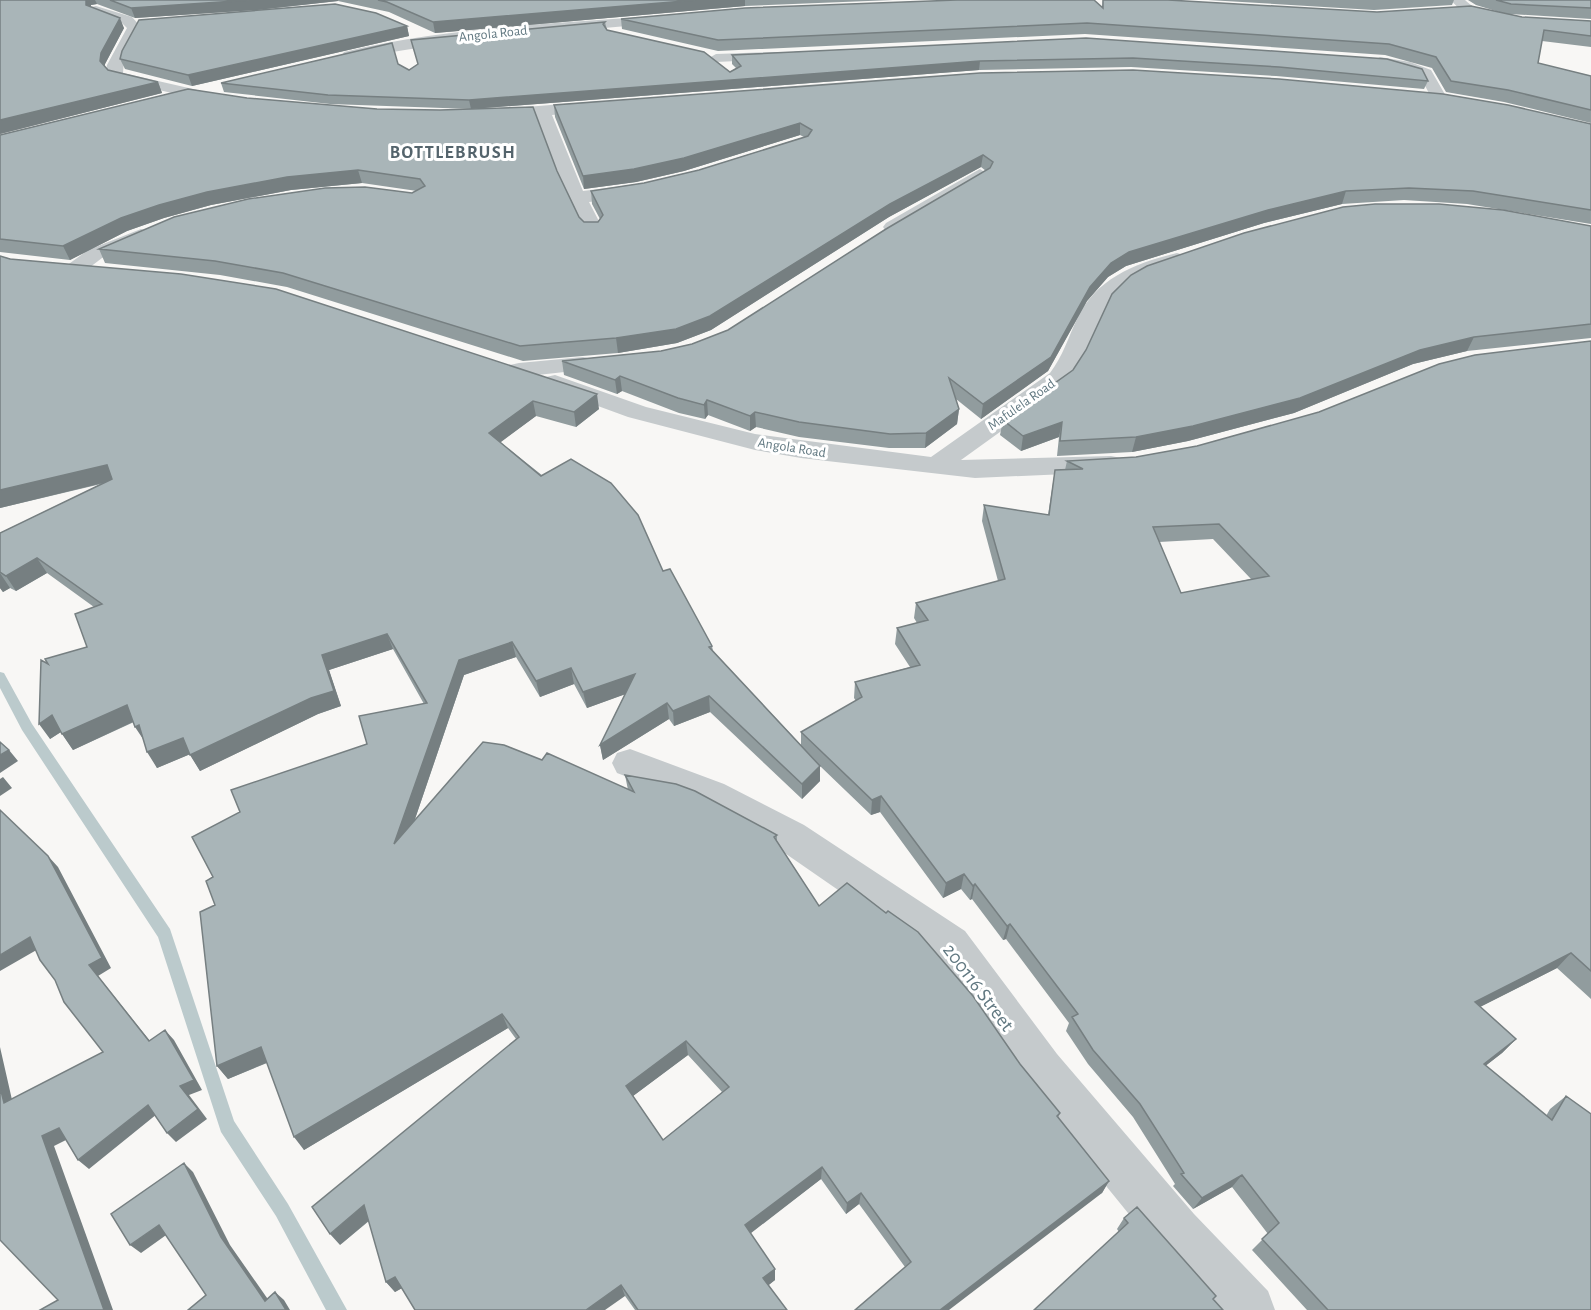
<svg xmlns="http://www.w3.org/2000/svg" width="1591" height="1310" font-family="'Alegreya Sans',sans-serif">
<style>
.lines{fill:none;stroke-linecap:round;stroke-linejoin:round}
.stream{fill:#bbcacc;fill-rule:evenodd}
.street{fill:#c5cacc;fill-rule:evenodd}
.wall{fill:#919c9e;fill-rule:evenodd}
.shaded-wall{fill:#767f81}
.building{fill:#a9b5b8;stroke:#767f81;stroke-width:1.5;fill-rule:evenodd}
.labels{text-anchor:middle;stroke-width:6;stroke-linejoin:round;paint-order:stroke}
.far-street-label{font-size:14px;fill:#617881;stroke:#fff}
.far-district-label{font-size:18px;font-weight:bold;letter-spacing:1.5px;fill:#54646c;stroke:#fff}
.near-street-label{font-size:20px;fill:#617881;stroke:#fff}
</style>
<rect width="100%" height="100%" fill="#f8f7f5"/>
<g class="lines">
<path class="stream" d="M0 672 4 673 32 724 170 929 234 1121 288 1204 347 1310H326L276 1216 221 1132 158 937 22 730 0 688Z"/>
<path class="street" d="M1451 0H1465C1486 23 1561 20 1591 21V29C1554 28 1475 32 1451 0Z
M96 6 132 17 141 27 124 60 123 73 228 97 230 100 228 103 222 105 113 79 106 71 107 65 127 28 122 23 91 13V7Z
M667 15 674 19 672 22 467 40 349 59 342 55 344 52C449 26 559 24 667 15Z
M775 52 780 53 782 56 780 59 716 62 709 58 716 54Z
M1380 57 1410 62 1431 70 1447 98 1445 101H1433L1420 76 1402 69 1375 64 1373 61Z
M599 101 605 103 607 106 605 109 552 115 583 191 637 184 646 190 637 196 589 202 603 229 600 233H586L583 229 561 183 536 116 489 120 481 115 489 110Z
M980 169 989 175 987 179 900 231H886L883 227 886 223Z
M141 229 148 231 151 235 148 239 102 258 81 274H65L62 269 88 250Z
M1177 253 1184 255 1187 259 1184 263 1144 278 1121 291 1106 308 1085 357 1068 383 961 460 1111 456 1121 458 1125 464 1121 470 1111 472 975 478 801 458 755 450 628 417 546 387 543 382 546 377 555 375 646 407 755 434 931 457 1050 373C1063 356 1068 338 1077 319 1096 278 1136 263 1177 253Z
M583 357 592 359 595 364 592 369 519 377 510 375 507 370 510 365 519 363Z
M630 749 724 784 804 825 965 931 1057 1054 1194 1214 1268 1291 1275 1310H1213L1158 1250 1025 1086 935 957 776 847 698 804 617 773 612 763 617 753Z"/>
</g>
<path class="wall" d="M0 0H893L745 6 435 33 389 12 338 1 257 10 135 18 97 4 91 5V7L124 28 105 64V67L108 70 158 82 162 93 0 134Z
M1103 0H1168L1377 12H1499L1476 5 1468 0H1591V19L1510 14 1522 17 1591 21V47L1542 41 1538 63 1591 76V123L1504 102 1446 92 1432 68 1385 55 1085 34 718 51 622 29 621 19 1102 7Z
M1208 0H1454L1452 5 1374 10Z
M605 22 607 30 730 72 736 68 732 64V55L1086 38 1428 81 1424 89 1276 76 1131 67 979 70 471 109 330 104 224 92 221 83 398 64 409 70 418 64 411 40Z
M407 26 409 36 192 86 125 69 120 59Z
M554 105 1591 124V224L1467 204 1404 200 1342 204 1264 223 1126 266 1108 277 1087 301 1048 371 981 419 956 399 959 409 957 424 925 448H889L799 437 756 427 750 431 708 415 705 419 679 413 622 391 617 394 564 375 562 361 661 351 692 344 728 330 986 171 981 167 889 217 711 330 677 343 618 353 523 361 287 287 220 275 105 263 99 249 412 193 417 191 362 183 291 190 211 205 164 218 127 231 70 260 0 252V135L557 171 579 217 584 222H598L600 219 592 204 591 191 644 183 699 170 804 137 800 135 684 171 636 182 584 189 555 117Z
M1591 226V338L1467 351 1413 364 1294 413 1188 441 1132 452 1057 456 1059 437 1021 451 1000 435 1003 420Z
M0 256 599 409 576 427 536 416 500 442 663 571 712 646 713 651 801 745V732L856 701 854 698 855 682 910 667 895 644 897 628 917 623 914 618 916 603 998 581 982 521 984 505 1048 515 1055 470H1065L1067 461 1136 457 1197 446 1591 341V999L1557 968 1480 1007 1516 1039 1502 1053 1485 1066 1546 1116 1550 1109 1566 1096 1591 1310H1307L1252 1250 1268 1234 1232 1187 1193 1209 1173 1186 1175 1184 1133 1117 1088 1064 1066 1031 1069 1023 1006 939 1003 940 972 899 970 900 961 889 943 898 880 812 871 815 820 766V781L802 799 710 712 674 726 669 719 603 760 600 745 625 694 587 708 574 684 540 697 516 657 464 675 414 822 542 760 628 790 625 775 777 835V841L819 906 1020 1064 1060 1113 1058 1118 1109 1181 1102 1193 905 1267 859 1204 846 1214 821 1179 750 1233 775 1280 768 1285 787 1310H635L625 1296 402 1288 395 1292 386 1282 369 1221 340 1245 516 1039 508 1028 304 1150 267 1063 228 1079 217 1066 215 905 213 877 367 744 424 704 393 649 329 670 341 706 318 714 200 771 190 754 157 768 143 738 134 722 73 750 61 732 50 739 48 664 87 647 94 607 47 573 16 591 10 588 3 592 0 588V533L101 484 0 508ZM1213 539 1251 579 1181 593 1159 542ZM688 1055 722 1092 663 1140 633 1096Z
M1124 1218 1213 1299 1119 1232 1117 1229Z"/>
<path class="shaded-wall" d="M86 0H95L97 4 91 5 90 15 86 5Z
M250 0H338V1L257 10 135 18 131 8Z
M696 0H745V6L435 33 433 22Z
M120 18 124 28 105 64 104 72 100 61 101 53Z
M407 26 409 36 192 86 188 75Z
M980 61 979 70 471 109 469 100Z
M158 82 162 93 0 134V120Z
M800 123V135L684 171 636 182 584 189 583 176Z
M983 155 981 167 889 217 711 330 677 343 618 353 616 338 890 204Z
M358 170 362 183 291 190 211 205 164 218 127 231 70 260 63 246 121 218 159 205 207 192 287 177Z
M1346 191 1342 204 1264 223 1126 266 1108 277 1087 301 1048 371 981 419 983 404 1111 263 1129 252 1268 210Z
M1474 337 1467 351 1413 364 1294 413 1188 441 1132 452 1136 437 1420 350Z
M620 376 622 391 617 394 615 380Z
M597 394 599 409 576 427 574 412Z
M707 400 708 415 705 419 704 405Z
M533 401 536 416 493 448 489 433Z
M959 409 957 424 925 448 926 433Z
M755 412 756 427 750 431V416Z
M1062 422 1059 437 1021 451 1023 436Z
M107 465 115 480 0 508V490Z
M37 558 47 573 16 591 6 576Z
M0 573 10 588 3 592 0 588Z
M387 634 393 649 329 670 341 706 318 714 200 771 190 755 322 655Z
M512 642 516 657 464 675 401 860 394 844 459 660Z
M571 668 574 684 540 697 536 681Z
M635 674 637 690 587 708 583 692Z
M709 696 710 712 674 726 673 711Z
M667 703 669 719 603 760 600 745Z
M127 705 137 720 73 750 62 734Z
M52 715 64 730 50 739 39 724Z
M139 725 145 742 135 727Z
M183 738 193 753 157 768 147 752Z
M9 750 18 761 0 773V755Z
M820 766V781L802 799V784Z
M3 777 12 788 0 796V779Z
M881 796 880 812 871 815 872 800Z
M48 856 58 867 111 968 98 976 158 1051 149 1041 89 965Z
M964 874 961 889 943 898 946 883Z
M975 884 972 899 970 900 973 886Z
M1010 924 1006 939 1003 940 1007 926Z
M30 937 40 948 0 971V955Z
M1571 953 1557 968 1462 1016 1475 1002Z
M502 1014 508 1028 304 1150 294 1137Z
M165 1030 174 1040 202 1090 189 1095 207 1119 176 1142 167 1133 180 1086Z
M1516 1039 1502 1053 1470 1078 1484 1064Z
M686 1041 688 1055 629 1099 626 1086Z
M0 1047 15 1113 4 1103 0 1087Z
M261 1047 271 1061 228 1079 217 1066Z
M148 1105 157 1114 89 1169 78 1160Z
M59 1128 70 1138 54 1146 113 1310H104L42 1136Z
M184 1163 193 1172 230 1245 274 1308 265 1301 221 1237Z
M822 1167 821 1179 746 1237 745 1225Z
M1242 1175 1232 1187 1193 1209 1202 1198Z
M1109 1181 1102 1193 949 1310H940Z
M861 1193 859 1204 846 1214 847 1203Z
M364 1205 373 1217 340 1245 330 1234Z
M159 1225 169 1233 141 1253 130 1245Z
M775 1269V1280L764 1289 763 1278Z
M395 1277 404 1287 395 1292 386 1282Z
M621 1285 625 1296 605 1310H586Z
M275 1292 284 1300 290 1310H286Z"/>
<path class="building" d="M0 0H86V5L120 18 101 53 100 61 108 70 158 82 0 120Z
M110 0H250L131 8Z
M378 0H696L433 22 387 2Z
M957 0H1094L1103 8V0H1168L1377 12 1471 6 1522 17 1591 21V36L1544 30 1538 63 1591 76V110L1508 90 1451 81 1436 57 1389 44 1087 23 718 40 621 19 745 8Z
M1496 0H1591V8L1511 4Z
M335 4 376 13 407 26 188 75 120 59 122 51 139 20Z
M605 22 603 24 607 30 704 52 730 72 741 66 732 55 1086 38 1387 59 1422 69 1428 81 1279 67 1133 58 980 61 469 100 328 95 221 83 392 43 398 64 409 70 418 64 411 40Z
M1133 70 1279 79 1443 94 1508 105 1591 124V210L1473 191 1409 188 1346 191 1268 210 1129 252 1111 263 1090 287 1051 357 983 404 949 378 959 409 926 433 890 434 799 422 755 412 750 416 707 400 704 405 678 398 620 376 615 380 562 361 661 351 692 344 728 330 886 229 990 168 993 162 983 155 890 204 710 316 676 329 616 338 520 346 283 273 215 261 99 249 174 217 248 199 325 188 365 187 412 193 425 186 420 179 358 170 287 177 207 192 159 205 121 218 63 246 0 239V135L188 89 247 98 377 109 440 110 533 107 557 171 579 217 584 222H598L603 215 591 191 644 183 699 170 808 136 812 130 800 123 684 158 634 169 583 176 554 105 980 73Z
M1375 204H1439L1503 210 1591 226V324L1474 337 1420 350 1300 398 1193 426 1136 437 1060 441 1062 422 1023 436 1003 420 1073 370 1086 350 1112 294 1131 275 1147 266 1244 233 1343 207Z
M0 256 10 259 181 274 276 289 597 394 574 412 533 401 489 433 541 476 571 459 611 483 638 515 663 571 670 569 712 646 709 647 820 766 802 784 709 696 673 711 667 703 600 745 635 674 583 692 571 668 536 681 512 642 459 660 394 844 483 742 504 745 542 760 547 753 634 792 625 775 676 784 695 791 777 835 774 837 819 906 847 883 886 913 888 911 918 932 973 996 1020 1064 1060 1113 1057 1116 1109 1181 940 1310H855L911 1262 861 1193 847 1203 822 1167 745 1225 775 1269 763 1278 787 1310H638L621 1285 586 1310H415L395 1277 386 1282 364 1205 330 1234 312 1207 519 1037 502 1014 294 1137 261 1047 217 1066 200 912 215 905 206 881 213 877 192 837 240 812 231 790 367 744 359 716 427 703 387 634 322 655 334 691 311 698 190 755 183 738 147 752 139 725 135 727 127 705 62 734 52 715 39 724 41 660 48 664 45 659 87 647 75 614 102 604 37 558 6 576 0 572V533L112 479 107 465 0 490ZM686 1041 729 1087 663 1140 626 1086Z
M1591 341V971L1571 953 1475 1002 1516 1039 1484 1064 1552 1120 1566 1096 1591 1114V1310H1328L1262 1239 1279 1223 1242 1175 1202 1198 1181 1174 1184 1173 1140 1104 1093 1050 1072 1017 1078 1014 1010 924 1007 926 975 884 973 886 964 874 946 883 881 796 872 800 801 732 862 697 855 682 920 665 897 628 928 620 916 603 1005 579 984 505 1049 515 1055 470 1083 469 1067 461 1136 457 1197 446 1319 412 1439 364 1475 355ZM1219 524 1269 576 1181 593 1153 527Z
M0 742 9 750 0 755Z
M0 810 48 856 102 958 89 965 149 1041 165 1030 194 1080 180 1086 198 1109 167 1133 148 1105 78 1160 59 1128 42 1136 104 1310H40L58 1300 0 1240V1087L4 1103 103 1052 64 1002 55 980 40 960 30 937 0 955Z
M184 1163 221 1237 265 1301 275 1292 286 1310H188L206 1295 159 1225 130 1245 111 1214Z
M1137 1207 1216 1296 1213 1299 1223 1310H1034L1128 1223 1124 1218Z"/>
<g class="labels">
<g class="far-street-label">
<text transform="translate(493 33) rotate(-6)" y="5">Angola Road</text>
<text transform="translate(1021 404) rotate(-35)" y="5">Mafulela Road</text>
<text transform="translate(792 447) rotate(9)" y="5">Angola Road</text>
</g>
<g class="far-district-label">
<text x="453" y="158">BOTTLEBRUSH</text>
</g>
<g class="near-street-label">
<text transform="translate(979 987) rotate(53)" y="7">200116 Street</text>
</g>
</g>
</svg>
